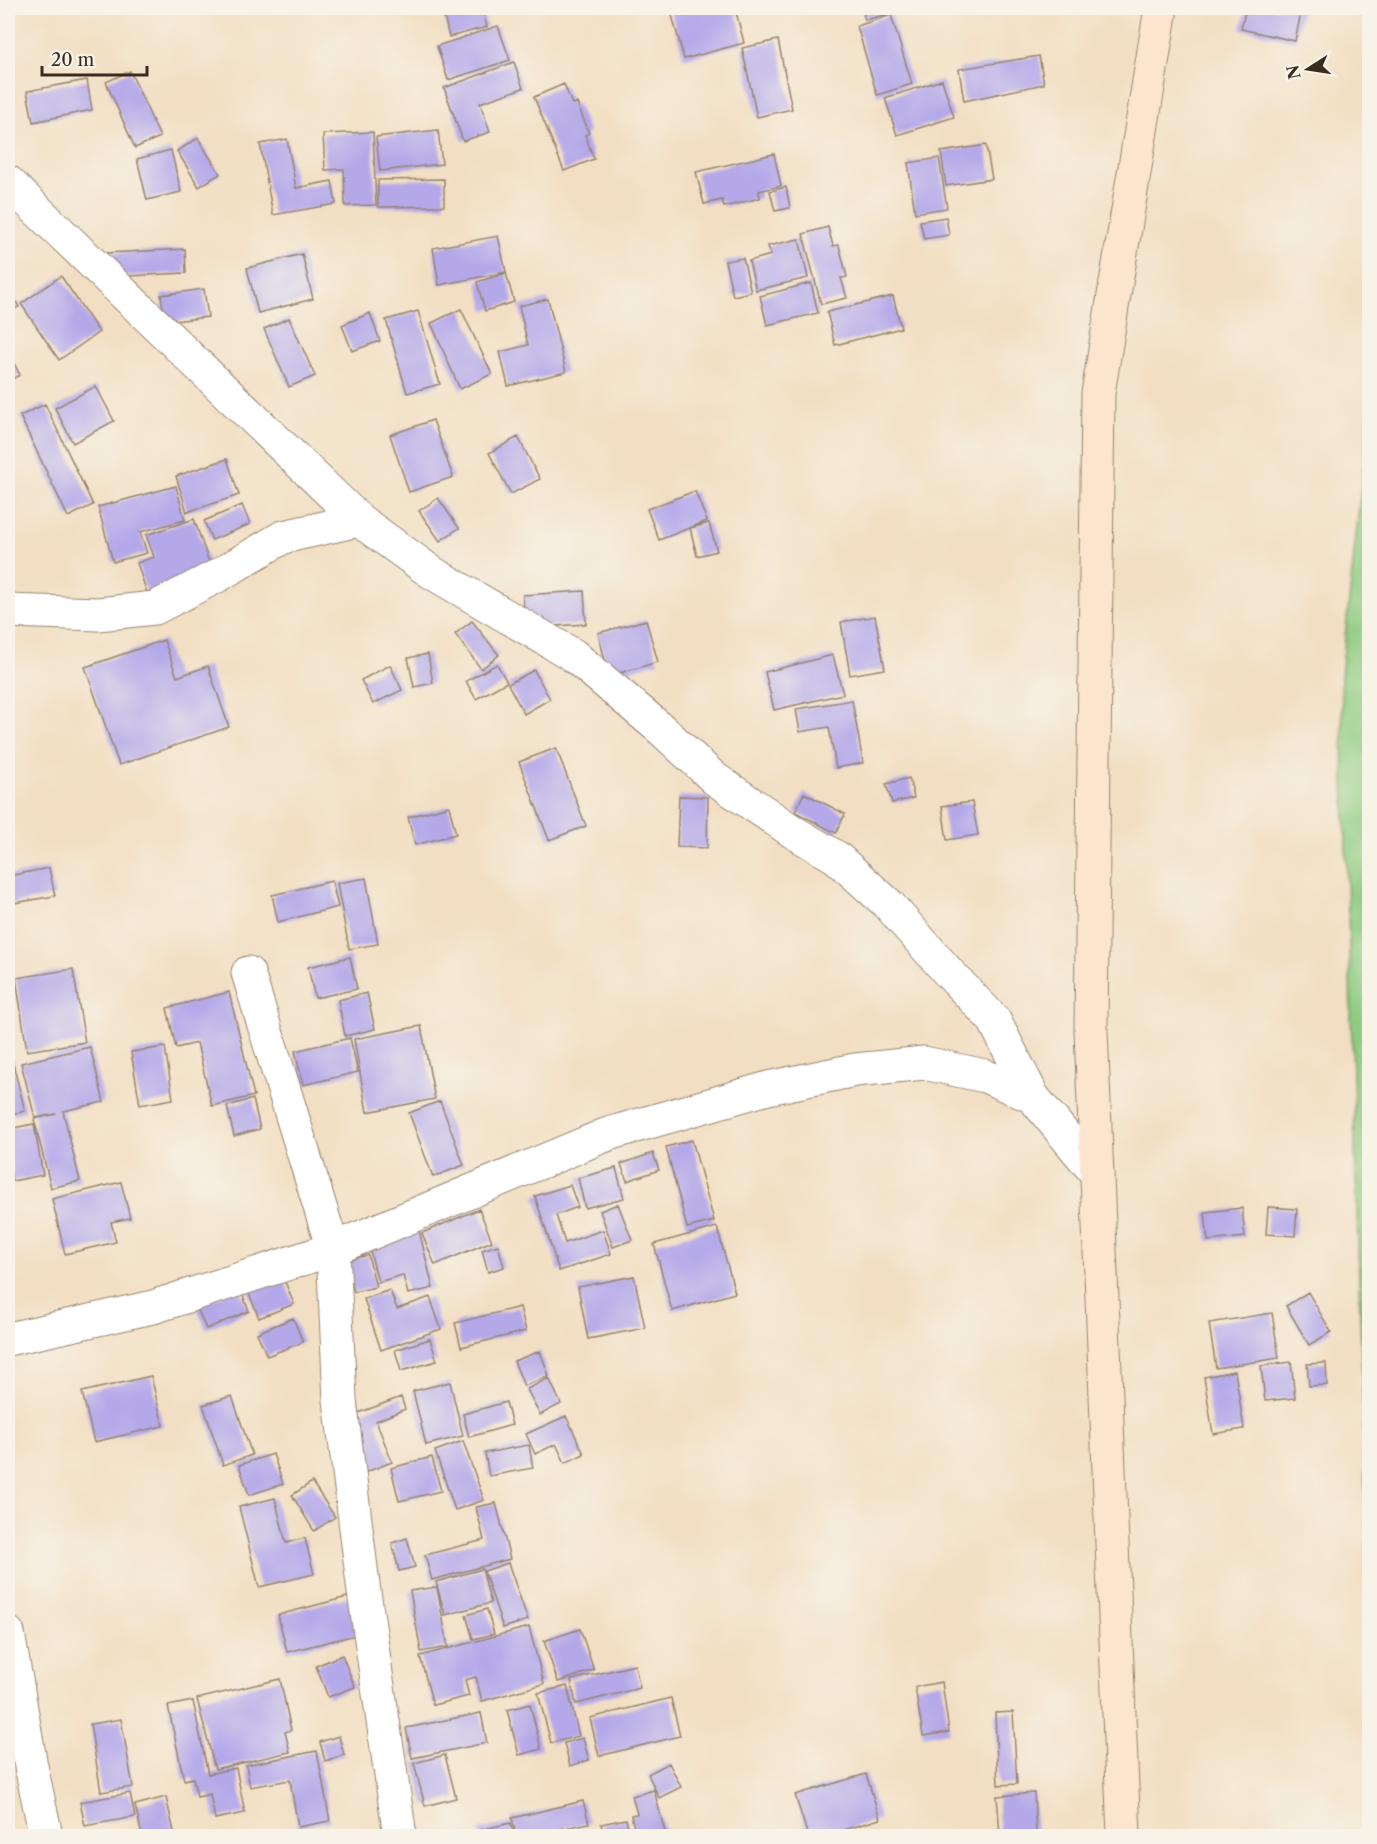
<svg xmlns="http://www.w3.org/2000/svg" width="1377" height="1844" font-family="'Libre Caslon Text',serif">
<style>
.green{fill:#8fcc81;stroke:#657b50;stroke-width:1.5}
.building{fill:#b4a8e9}
.lines{fill:none;stroke-linecap:round;stroke-linejoin:round}
.street-casing{stroke:#968470;stroke-width:35}
.secondary-casing{stroke:#968470;stroke-width:35}
.street{stroke:#fff;stroke-width:33}
.secondary{stroke:#fce5cf;stroke-width:33}
</style>
<rect width="100%" height="100%" fill="#f7f3e8"/>
<filter id="ink" filterUnits="userSpaceOnUse"><feTurbulence type="fractalNoise" baseFrequency=".0167" numOctaves="2"/><feDisplacementMap in="SourceGraphic" scale="12" xChannelSelector="R" yChannelSelector="G"/><feConvolveMatrix kernelMatrix="1 2 1 2 8 2 1 2 1" color-interpolation-filters="sRGB"/></filter>
<filter id="wash" filterUnits="userSpaceOnUse"><feTurbulence type="fractalNoise" baseFrequency=".008" numOctaves="4" result="noise"/><feDisplacementMap in="SourceGraphic" scale="24" xChannelSelector="R" yChannelSelector="G"/><feGaussianBlur stdDeviation="1.35" result="paint"/><feColorMatrix in="noise" values="0 0 0 0 0 0 0 0 0 0 0 0 0 0 0 0 0 1.4 0 .05"/><feComposite in="paint" operator="in"/></filter>
<g filter="url(#wash)">
<rect width="100%" height="100%" fill="#f2dfc3"/>
<path class="green" d="M1369 413H1370L1369 1612 1341 676Z"/>
<g id="blocks">
<path class="building" d="M442 8H482L487 27 449 37Z
M670 8H735L744 43 684 59Z
M862 8H899L900 11 865 20Z
M1246 8H1302L1295 41 1241 29Z
M891 15 912 84 877 95 857 26Z
M498 26 510 60 448 80 437 46Z
M778 40 792 109 757 117 742 48Z
M1039 56 1044 84 964 101 959 69Z
M514 62 523 88 480 103 490 132 463 141 444 88Z
M130 71 160 137 135 148 106 82Z
M87 80 92 110 33 122 27 91Z
M942 80 954 117 897 135 885 98Z
M564 84 572 104 577 103 589 133 585 135 594 159 564 171 534 97Z
M438 130 442 164 380 171 376 137Z
M373 132 376 205 345 206 344 169 325 170 323 134Z
M198 138 220 174 199 187 177 151Z
M287 139 296 188 332 181 336 204 273 215 260 144Z
M986 145 992 179 946 186 941 152Z
M171 150 181 192 147 200 137 159Z
M774 154 781 186 759 191 760 198 724 207 722 200 704 204 696 172Z
M939 158 947 208 915 213 908 163Z
M444 179V206L378 207V180Z
M786 187 790 208 775 211 770 191Z
M946 217 949 235 924 239 920 221Z
M828 227 833 246 839 245 847 277 841 278 847 298 821 304 803 234Z
M498 236 506 272 439 285 433 248Z
M799 239 808 278 756 290 749 261 771 255 768 246Z
M185 249 186 273 107 277 106 253Z
M302 254 313 299 258 313 247 268Z
M743 258 751 292 733 296 725 261Z
M506 273 514 302 485 311 477 282Z
M61 276 99 332 59 360 21 304Z
M811 283 818 313 767 325 760 296Z
M8 286 19 307 8 312Z
M204 289 208 317 165 322 161 295Z
M893 296 901 328 835 345 827 312Z
M548 299 566 372 508 386 500 352 528 345 519 306Z
M461 309 492 374 460 389 431 323Z
M418 311 440 384 407 393 386 320Z
M370 313 380 341 352 351 342 325Z
M289 318 315 376 289 387 264 329Z
M8 352 20 375 8 381Z
M96 386 114 421 73 443 55 408Z
M45 404 93 505 68 517 20 416Z
M433 420 453 477 409 492 390 435Z
M518 437 540 479 511 494 489 453Z
M227 459 239 495 187 512 176 476Z
M176 486 185 520 140 532 147 553 113 562 98 507Z
M695 491 707 521 659 540 647 509Z
M438 498 459 528 440 541 419 511Z
M242 505 250 524 212 540 204 521Z
M194 519 213 574 148 596 137 563 154 557 146 535Z
M709 523 717 551 697 556 690 528Z
M584 591 586 624 525 628 523 595Z
M875 616 885 669 850 675 841 622Z
M646 620 658 662 609 676 598 633Z
M472 621 499 655 481 669 455 634Z
M164 640 177 677 208 666 229 727 119 765 85 667Z
M428 654 433 683 414 687 408 658Z
M833 655 843 694 774 710 765 672Z
M497 664 507 682 476 699 466 681Z
M390 665 402 690 373 704 361 680Z
M534 670 550 699 524 714 508 684Z
M852 700 863 763 836 768 829 727 800 732 796 709Z
M556 748 586 826 549 840 519 762Z
M909 778 914 798 892 803 886 784Z
M804 793 845 814 836 833 795 812Z
M679 796 708 797 707 848 677 847Z
M972 802 978 835 947 840 942 806Z
M449 806 456 834 415 845 408 817Z
M49 868 55 896 8 904V876Z
M366 878 378 944 349 949 337 883Z
M332 881 338 907 278 922 272 895Z
M350 957 357 989 315 998 308 967Z
M73 969 85 1042 27 1051 16 978Z
M229 992 254 1096 212 1106 197 1043 176 1048 167 1008Z
M367 993 375 1029 345 1036 338 1000Z
M421 1026 435 1099 367 1112 354 1039Z
M350 1038 358 1072 303 1085 295 1051Z
M8 1044 25 1111 8 1115Z
M90 1047 104 1102 63 1111 80 1181 51 1188 34 1119 56 1114 35 1118 21 1063Z
M165 1047 173 1099 140 1105 131 1052Z
M253 1099 260 1129 234 1136 227 1106Z
M440 1101 464 1165 433 1177 409 1113Z
M34 1124 43 1175 12 1181 8 1159V1129Z
M692 1140 714 1221 687 1228 666 1147Z
M653 1153 659 1170 627 1181 621 1164Z
M616 1168 624 1198 585 1208 578 1178Z
M121 1182 130 1218 111 1222 116 1242 65 1254 52 1199Z
M570 1185 578 1207 556 1215 565 1243 603 1230 611 1254 559 1271 535 1196Z
M618 1204 632 1240 613 1247 600 1211Z
M1268 1207 1297 1209 1295 1236 1266 1234Z
M1242 1208 1245 1237 1208 1241 1205 1212Z
M479 1209 492 1241 435 1265 422 1233Z
M717 1227 735 1293 672 1311 654 1244Z
M419 1230 433 1288 408 1294 403 1275 378 1282 368 1243Z
M498 1245 504 1267 488 1272 482 1250Z
M368 1255 376 1287 354 1292 346 1261Z
M634 1276 645 1328 588 1339 578 1287Z
M283 1277 294 1304 259 1318 248 1291Z
M240 1288 249 1311 206 1329 196 1306Z
M390 1290 397 1309 430 1297 441 1329 381 1350 364 1299Z
M1308 1292 1331 1332 1309 1345 1286 1306Z
M520 1307 526 1331 461 1347 455 1323Z
M1272 1313 1279 1358 1216 1368 1209 1323Z
M293 1318 303 1342 267 1356 257 1333Z
M430 1339 437 1361 401 1371 395 1350Z
M540 1351 549 1376 524 1386 514 1361Z
M1291 1362 1295 1398 1265 1401 1261 1366Z
M1326 1363 1327 1385 1309 1386 1307 1364Z
M1235 1371 1244 1429 1213 1434 1204 1377Z
M151 1376 163 1426 94 1442 82 1392Z
M549 1378 561 1404 540 1415 527 1389Z
M450 1382 463 1436 426 1445 413 1391Z
M232 1396 252 1455 223 1465 203 1405Z
M401 1397 405 1409 376 1421 392 1462 366 1472 345 1418Z
M506 1402 512 1425 469 1437 463 1414Z
M566 1416 584 1454 565 1463 556 1444 535 1454 526 1434Z
M463 1441 484 1500 455 1510 435 1451Z
M529 1445 533 1468 489 1476 485 1453Z
M273 1454 283 1484 249 1495 239 1465Z
M432 1457 441 1491 399 1501 391 1468Z
M312 1482 335 1517 314 1531 292 1495Z
M275 1498 286 1543 305 1538 314 1574 259 1587 239 1507Z
M496 1503 510 1559 432 1580 425 1555 484 1540 476 1507Z
M407 1538 415 1567 399 1571 392 1543Z
M508 1563 528 1620 503 1628 484 1571Z
M482 1569 491 1603 445 1615 436 1582Z
M437 1587 448 1647 421 1652 410 1591Z
M355 1595 364 1633 287 1652 278 1615Z
M487 1609 494 1634 473 1639 466 1615Z
M529 1627 544 1684 482 1701 476 1677 465 1680 469 1696 433 1705 420 1656Z
M580 1629 594 1670 558 1682 544 1641Z
M342 1655 355 1687 328 1697 316 1666Z
M635 1665 640 1688 576 1704 571 1680Z
M280 1679 291 1730 285 1732 290 1752 215 1769 197 1699Z
M942 1682 949 1732 923 1736 915 1687Z
M567 1686 579 1736 551 1743 538 1693Z
M671 1698 680 1736 599 1756 590 1718Z
M193 1701 208 1774 236 1768 245 1813 215 1819 210 1794 197 1797 193 1778 184 1780 168 1706Z
M530 1704 541 1749 519 1755 507 1710Z
M1013 1712 1017 1784 998 1785 995 1713Z
M481 1713 487 1743 412 1758 406 1728Z
M121 1719 133 1787 101 1792 90 1724Z
M339 1736 344 1755 325 1761 320 1742Z
M583 1738 589 1760 570 1766 564 1743Z
M317 1751 330 1821 298 1827 290 1780 250 1787 246 1765Z
M445 1755 456 1798 425 1806 414 1763Z
M669 1763 681 1787 659 1798 648 1774Z
M866 1774 880 1819 823 1836H808L795 1795Z
M654 1790 666 1836H636L631 1815 637 1814 632 1796Z
M130 1793 135 1817 85 1826 80 1802Z
M1034 1793 1036 1833 1000 1836 997 1796Z
M166 1797 175 1836H142L135 1805Z
M583 1801 589 1823 528 1836H516L512 1818Z
M626 1819 630 1836H604L601 1824Z
M511 1823 514 1836H480L479 1830Z"/>
</g>
</g>
<g filter="url(#ink)">
<use href="#blocks" fill-opacity="0" stroke="#968470" stroke-width="1.5"/>
<g class="lines">
<defs>
<path id="street" d="M8 182 359 520 431 572 573 655 662 730 715 779 795 833 836 857 889 905 949 973 994 1020 1033 1097
M8 611 98 614 155 608 219 575 283 537 359 520
M248 973 333 1249 340 1400 364 1592 400 1836
M8 1339 153 1307 333 1249 608 1134 768 1088 855 1070 924 1063 985 1076 1033 1097 1097 1174
M8 1633 31 1766 46 1836"/>
<path id="secondary" d="M1124 1836 1091 1030 1098 393 1161 8"/>
</defs>
<use href="#street" class="street-casing"/>
<use href="#secondary" class="secondary-casing"/>
<use href="#street" class="street"/>
<use href="#secondary" class="secondary"/>
</g>
</g>
<rect width="1377" height="1844" fill="none" stroke="#f7f3e8" stroke-width="30"/>
<g transform="translate(1308 69) rotate(258)" stroke="#f7f3e8" stroke-width="4.5" paint-order="stroke">
<path d="M0-4.5L10 22L0 15L-10 22Z" fill="#3b2a1e"/>
<text y="-9" font-size="16" font-weight="bold" text-anchor="middle" fill="#3b2a1e">N</text>
</g>
<path d="M42 66v9h105v-9" fill="none" stroke="#3b2a1e" stroke-width="3"/>
<text x="51" y="66" font-size="18" fill="#3b2a1e" stroke="#f7f3e8" stroke-width="4.5" paint-order="stroke">20 m</text>
</svg>
